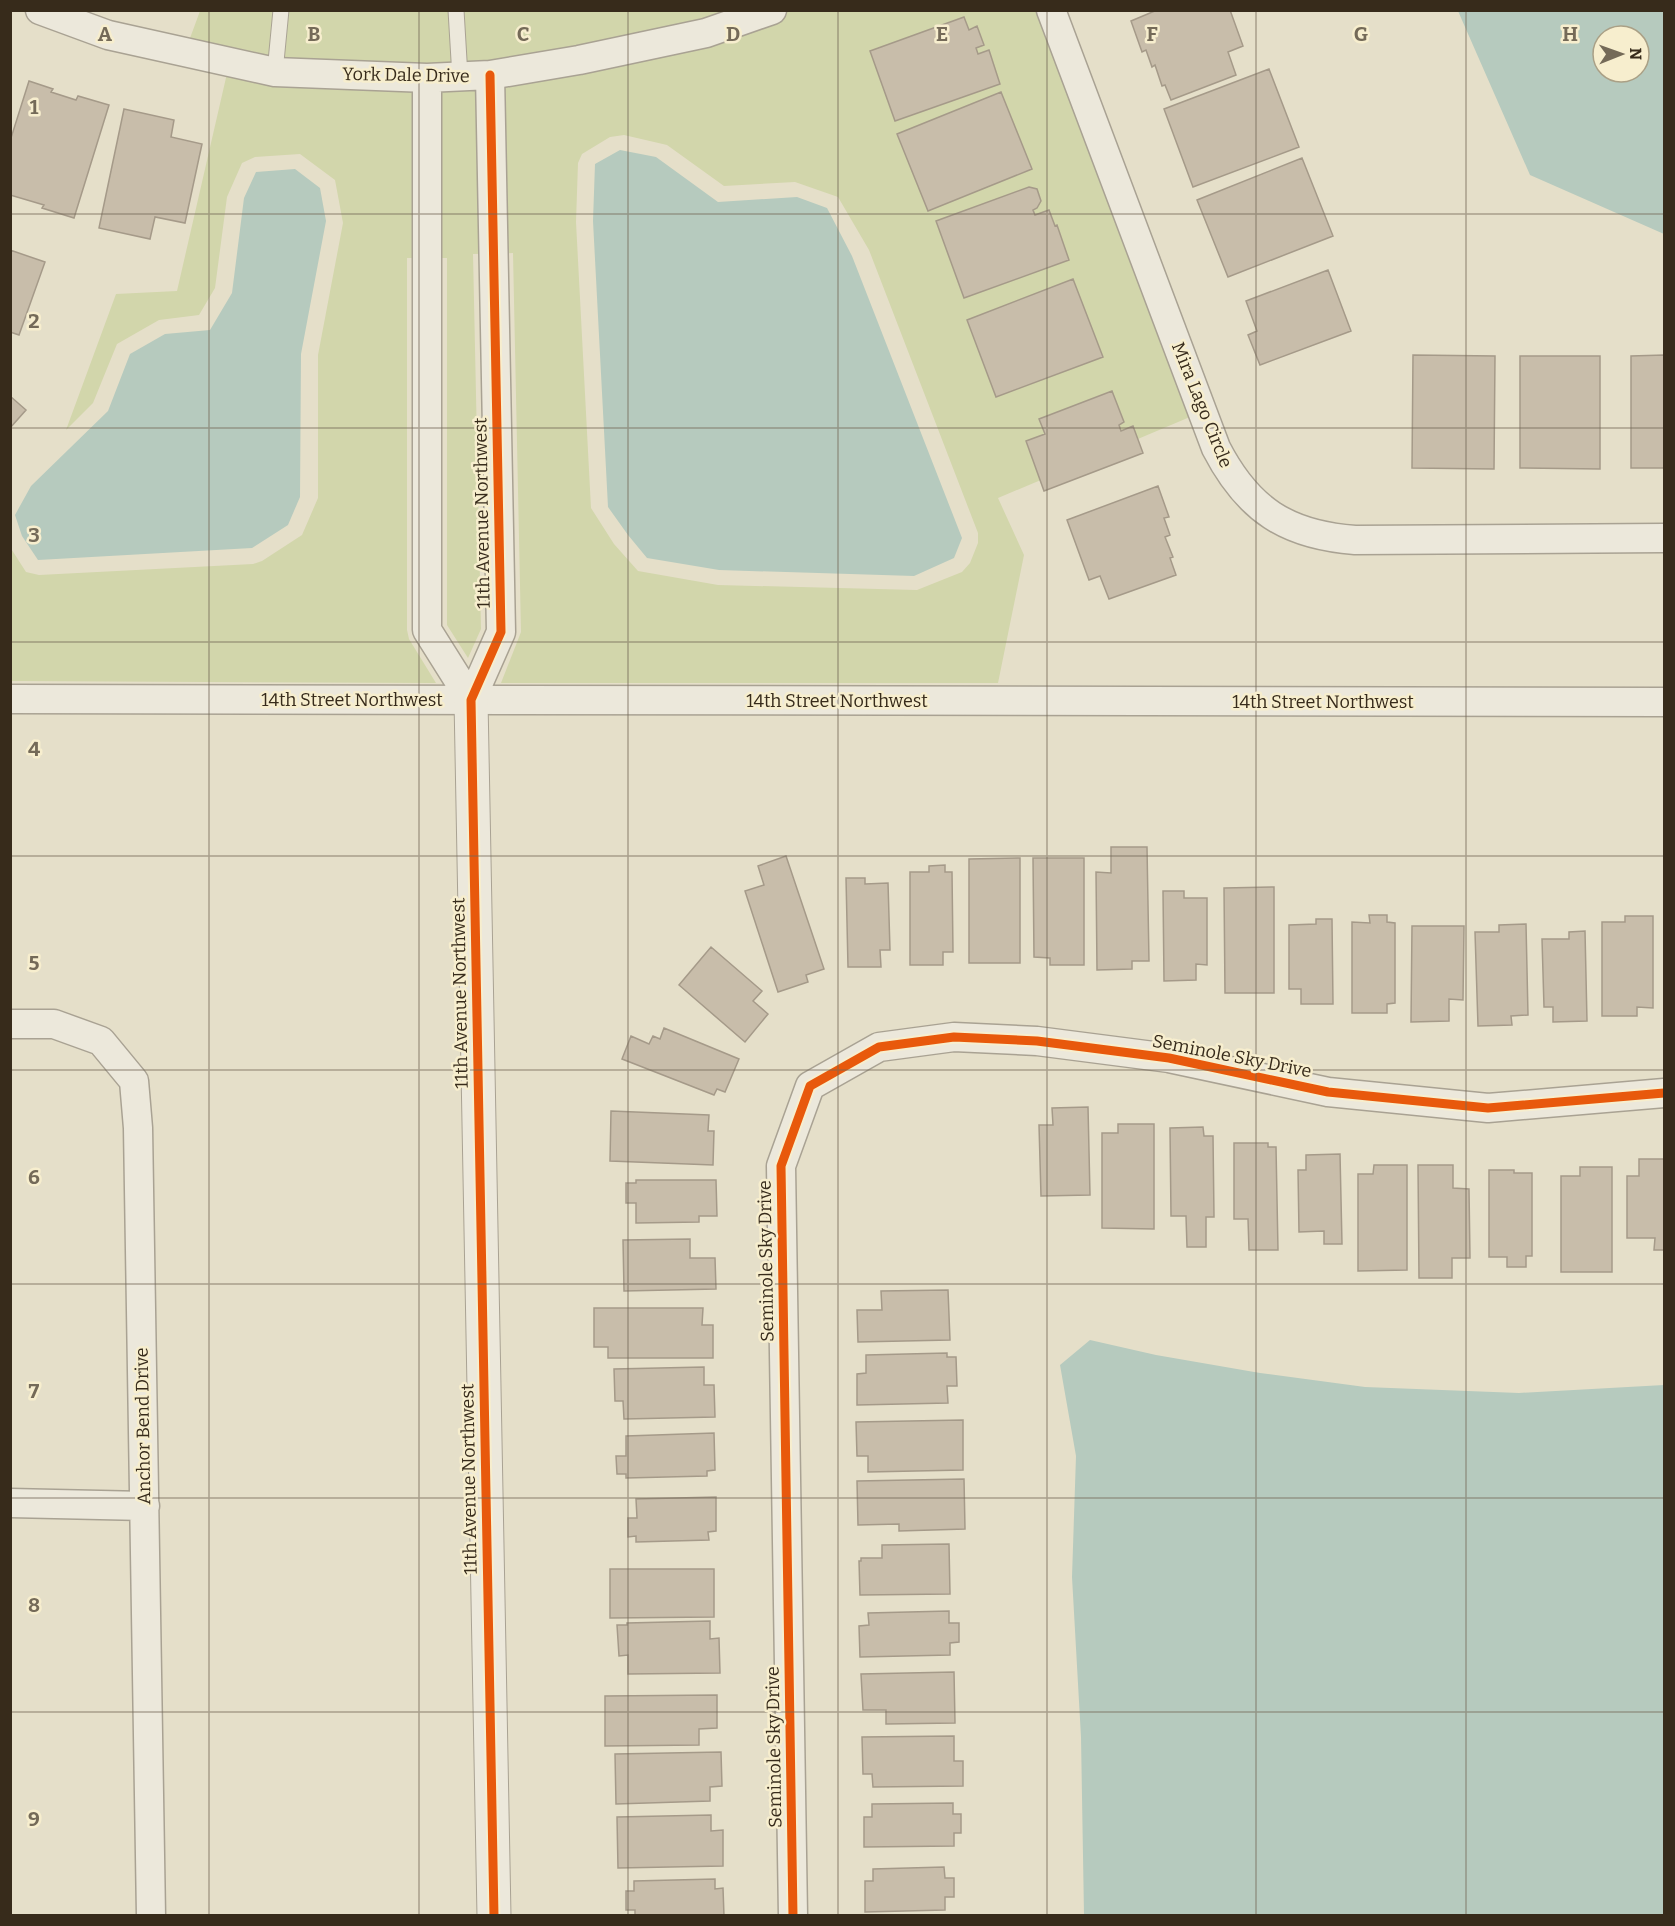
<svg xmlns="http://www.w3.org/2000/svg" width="1675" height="1926" font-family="Bitter,serif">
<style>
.green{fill:#d2d6ab;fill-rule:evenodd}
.water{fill:#b6cabe;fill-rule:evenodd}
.building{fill:#c8bdaa;stroke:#a59a89;stroke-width:1.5}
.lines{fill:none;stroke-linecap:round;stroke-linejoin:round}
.service-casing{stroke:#a9a293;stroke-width:17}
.minor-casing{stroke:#a9a293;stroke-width:31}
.tertiary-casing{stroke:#a9a293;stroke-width:35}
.service{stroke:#ece8db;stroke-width:15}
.minor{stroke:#ece8db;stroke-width:28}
.tertiary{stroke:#ece8db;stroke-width:33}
.cycleway-casing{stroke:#f7eece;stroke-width:13}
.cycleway{stroke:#e8590c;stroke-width:9}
.grid{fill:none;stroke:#746a58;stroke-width:1.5;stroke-opacity:0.55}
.labels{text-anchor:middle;stroke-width:5;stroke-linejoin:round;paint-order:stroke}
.street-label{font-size:18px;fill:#372b1b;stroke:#f7eece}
.grid-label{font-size:20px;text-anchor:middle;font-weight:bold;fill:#746a58;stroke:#f7eece;stroke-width:5;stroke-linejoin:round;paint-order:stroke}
</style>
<rect width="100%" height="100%" fill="#e5dfc9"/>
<path class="green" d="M200 11H1050L1197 414 998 498 1024 555 998 683H501L521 632 513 253 473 254 481 629 468 658 447 625V258H407V630L409 639 436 683 11 681 10 547 26 572 39 575 253 564 262 561 302 535 318 498V355L343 223 335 180 300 154 255 157 242 163 227 197 215 288 199 315 159 320 117 344 93 403 66 430 116 294 177 291 228 69 186 49ZM624 135 667 145 724 186 795 182 838 197 869 250 978 533V543L970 563 962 572 917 590 718 585 638 571 614 544 591 508 576 222 578 163 582 154 610 137Z"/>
<path class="water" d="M1458 11H1664V234L1530 175ZM1603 36H1639V72H1603Z
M620 150 656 157 718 202 797 197 827 208 852 256 962 538 954 558 914 576 719 570 647 558 628 535 608 507 593 221 595 164Z
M295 169 320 188 326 221 301 354 300 497 288 525 252 548 38 560 22 536 15 515 31 486 108 411 130 354 165 334 210 330 232 293 244 198 256 172Z
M1090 1340 1156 1355 1260 1373 1365 1387 1519 1393 1664 1385V1915H1084L1081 1737 1072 1577 1076 1456 1060 1365Z"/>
<path class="building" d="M1157 10H1230L1243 46 1228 52 1236 75 1171 100 1165 85 1162 86 1155 65 1152 67 1146 50 1142 52 1131 21Z
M964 17 969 30 977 26 984 45 976 48 978 54 989 50 1000 84 895 121 870 51Z
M1269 69 1299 147 1193 187 1164 109Z
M29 81 53 89 51 92 76 100 78 96 109 105 74 218 42 208 44 205 10 195V141Z
M1001 92 1032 169 928 211 897 134Z
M124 109 174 120 171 137 202 144 185 223 155 217 150 239 99 228Z
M1302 158 1333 236 1228 277 1197 200Z
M1029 187 1037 189 1041 201 1037 208 1033 210 1035 215 1049 210 1055 226 1057 225 1069 260 964 298 936 221Z
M10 250 45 262 19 335 10 332Z
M1328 270 1351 331 1260 365 1248 335 1257 331 1246 301Z
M1073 279 1103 357 996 397 967 320Z
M1413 355 1495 356 1494 469 1412 468Z
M1664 355V468H1631V356Z
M1520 356H1600V469L1520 468Z
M1112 391 1124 422 1119 425 1121 431 1133 426 1143 453 1044 491 1026 441 1045 434 1039 419Z
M10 396 26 410 10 428Z
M1158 486 1169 517 1164 518 1170 535 1165 537 1173 557 1170 558 1176 575 1109 599 1100 576 1089 580 1067 520Z
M1111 847H1147L1149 961H1132V969L1097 970 1096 872 1111 873Z
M786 856 824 969 806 975 808 982 778 992 745 891 764 885 758 866Z
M1020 858V963H969V859Z
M1033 858H1084V965H1050V958L1034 957Z
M945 865V872H952L953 952H943V965H910V872H929V866Z
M846 878H865V884L888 883 890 950H880L881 967H848Z
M1274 887V993H1225L1224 888Z
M1163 891H1184V898H1207V965L1196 964V980L1164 981Z
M1369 915H1387V922L1395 923V1003L1387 1004V1013H1352V922L1370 923Z
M1625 916H1653V1008L1637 1007V1016H1602V922H1625Z
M1316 919H1332L1333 1004H1301V989H1289V925L1316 924Z
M1526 924 1528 1015 1511 1016 1512 1025 1478 1026 1475 932H1499V925Z
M1412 926H1464L1463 1000 1449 999V1021L1411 1022Z
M1585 931 1587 1021 1553 1022V1007H1544L1542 939H1569V932Z
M711 947 762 991 753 1001 768 1014 745 1042 679 985Z
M664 1028 739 1059 725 1092 717 1089 714 1095 622 1059 631 1036 649 1044 653 1036 660 1039Z
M1088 1107 1090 1195 1041 1196 1039 1125H1053L1052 1108Z
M611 1111 709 1115 708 1131H714L713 1165 610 1161Z
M1118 1124H1154V1229L1102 1228V1133H1118Z
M1203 1127 1204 1136H1213L1214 1217H1206V1247H1187L1186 1216H1171L1170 1128Z
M1234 1143H1268V1147H1276L1278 1250H1249L1248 1219H1234Z
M1340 1154 1342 1244H1324V1231L1299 1232 1298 1170H1306V1155Z
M1639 1159H1664V1250H1654L1655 1238H1627V1176H1639Z
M1374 1165H1407V1270L1358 1271V1174H1373Z
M1418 1165H1453V1188L1469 1189 1470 1258H1452V1278H1419Z
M1580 1167H1612V1272H1561V1176H1580Z
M1489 1170H1514V1173H1532V1256H1526V1267H1507V1257H1489Z
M636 1180H716L717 1216H699V1222L636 1223V1203H626V1183H636Z
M690 1239V1258H715L716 1289 624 1291 623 1240Z
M948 1290 950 1340 858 1342 857 1310H882L881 1291Z
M594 1308H703L702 1325H713V1358H608V1347H594Z
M947 1353V1357H956L957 1386H947L948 1403 857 1405V1374L866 1373V1355Z
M704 1367V1385H714L715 1417 624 1419 623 1401H615L614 1369Z
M963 1420V1470L868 1472V1456H857L856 1422Z
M714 1433 715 1470 707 1471V1476L626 1478V1474H617L616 1456H626V1436Z
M964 1479 965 1529 899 1531V1524L858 1525 857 1481Z
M716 1497V1531L708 1532 709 1540 636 1542V1536L628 1537V1518H637L636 1499Z
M949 1544 950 1594 860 1595 859 1561H861V1558H882V1545Z
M610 1569H714V1617L610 1618Z
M949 1611V1623H959V1642L950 1643V1655L860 1657 859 1626 869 1625 868 1613Z
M710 1621V1639L719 1638 720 1673 628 1674V1655L619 1656 617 1625H627V1623Z
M954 1672 955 1723 886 1724V1710H863L861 1674Z
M717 1695V1728L699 1729V1745L605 1746V1696Z
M954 1736V1761H963V1786L873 1787 872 1774H863L862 1737Z
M721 1752 722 1786 710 1787V1801L616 1804 615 1754Z
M953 1803V1814H961V1833H954V1846L864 1847V1817H872V1804Z
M711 1815V1831L723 1830V1866L618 1868 617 1817Z
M944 1867 945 1878H954V1897H945V1910L865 1912V1881H873V1869Z
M715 1879V1889L723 1888 724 1916H635V1910H626V1891H634V1881Z"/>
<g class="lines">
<defs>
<path id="service" d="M456 10 460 77
M275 72 281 10"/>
<path id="minor" d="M40 10 108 35 275 72 427 78 490 75 579 60 706 33 772 10
M1051 10 1216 448C1248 510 1287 535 1355 540L1664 538
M427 78V630L471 700
M10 699 1664 702
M471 700 501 632 490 75
M10 1024H54L101 1041 134 1081 138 1128 151 1916
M10 1503 145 1506
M793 1916 781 1166 810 1086 879 1047 954 1037 1037 1041 1169 1058 1328 1092 1488 1108 1664 1093"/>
<path id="tertiary" d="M471 700 494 1916"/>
</defs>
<use href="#service" class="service-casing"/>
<use href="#minor" class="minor-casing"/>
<use href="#tertiary" class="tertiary-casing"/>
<use href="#service" class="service"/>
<use href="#minor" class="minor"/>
<use href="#tertiary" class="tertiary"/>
<defs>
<path id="cycleway" d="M490 75 501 632 471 700 494 1916
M793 1916 781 1166 810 1086 879 1047 954 1037 1037 1041 1169 1058 1328 1092 1488 1108 1664 1093"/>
</defs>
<use href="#cycleway" class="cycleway-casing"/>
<use href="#cycleway" class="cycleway"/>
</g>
<path class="grid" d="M209 10V1916M419 10V1916M628 10V1916M838 10V1916M1047 10V1916M1256 10V1916M1466 10V1916M10 214H1664M10 428H1664M10 642H1664M10 856H1664M10 1070H1664M10 1284H1664M10 1498H1664M10 1712H1664"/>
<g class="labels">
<g class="street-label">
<text transform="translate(406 75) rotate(1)" y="6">York Dale Drive</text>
<text transform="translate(1202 405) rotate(68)" y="6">Mira Lago Circle</text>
<text transform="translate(482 513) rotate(-91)" y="6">11th Avenue Northwest</text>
<text x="352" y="706">14th Street Northwest</text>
<text x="837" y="707">14th Street Northwest</text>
<text x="1323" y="708">14th Street Northwest</text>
<text transform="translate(460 993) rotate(-91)" y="6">11th Avenue Northwest</text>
<text transform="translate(1232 1056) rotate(11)" y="6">Seminole Sky Drive</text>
<text transform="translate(766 1261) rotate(-91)" y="6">Seminole Sky Drive</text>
<text transform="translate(143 1426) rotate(-91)" y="6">Anchor Bend Drive</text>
<text transform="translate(469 1479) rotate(-91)" y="6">11th Avenue Northwest</text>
<text transform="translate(774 1747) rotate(-91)" y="6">Seminole Sky Drive</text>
</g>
</g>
<g class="grid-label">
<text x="105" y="41">A</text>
<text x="314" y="41">B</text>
<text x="523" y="41">C</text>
<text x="733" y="41">D</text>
<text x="942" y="41">E</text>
<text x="1152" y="41">F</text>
<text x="1361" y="41">G</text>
<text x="1570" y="41">H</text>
<text x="34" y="114">1</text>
<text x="34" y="328">2</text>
<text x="34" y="542">3</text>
<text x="34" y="756">4</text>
<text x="34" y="970">5</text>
<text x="34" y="1184">6</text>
<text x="34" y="1398">7</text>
<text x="34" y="1612">8</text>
<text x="34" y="1826">9</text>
</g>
<rect width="1675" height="1926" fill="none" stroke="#372b1b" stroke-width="24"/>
<g transform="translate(1621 54) rotate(89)"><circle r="28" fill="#f7eece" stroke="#aaa086" stroke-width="1.5"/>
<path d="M0-4.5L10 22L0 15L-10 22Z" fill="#746a58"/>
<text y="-9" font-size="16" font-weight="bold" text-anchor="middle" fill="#372b1b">N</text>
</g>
</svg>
